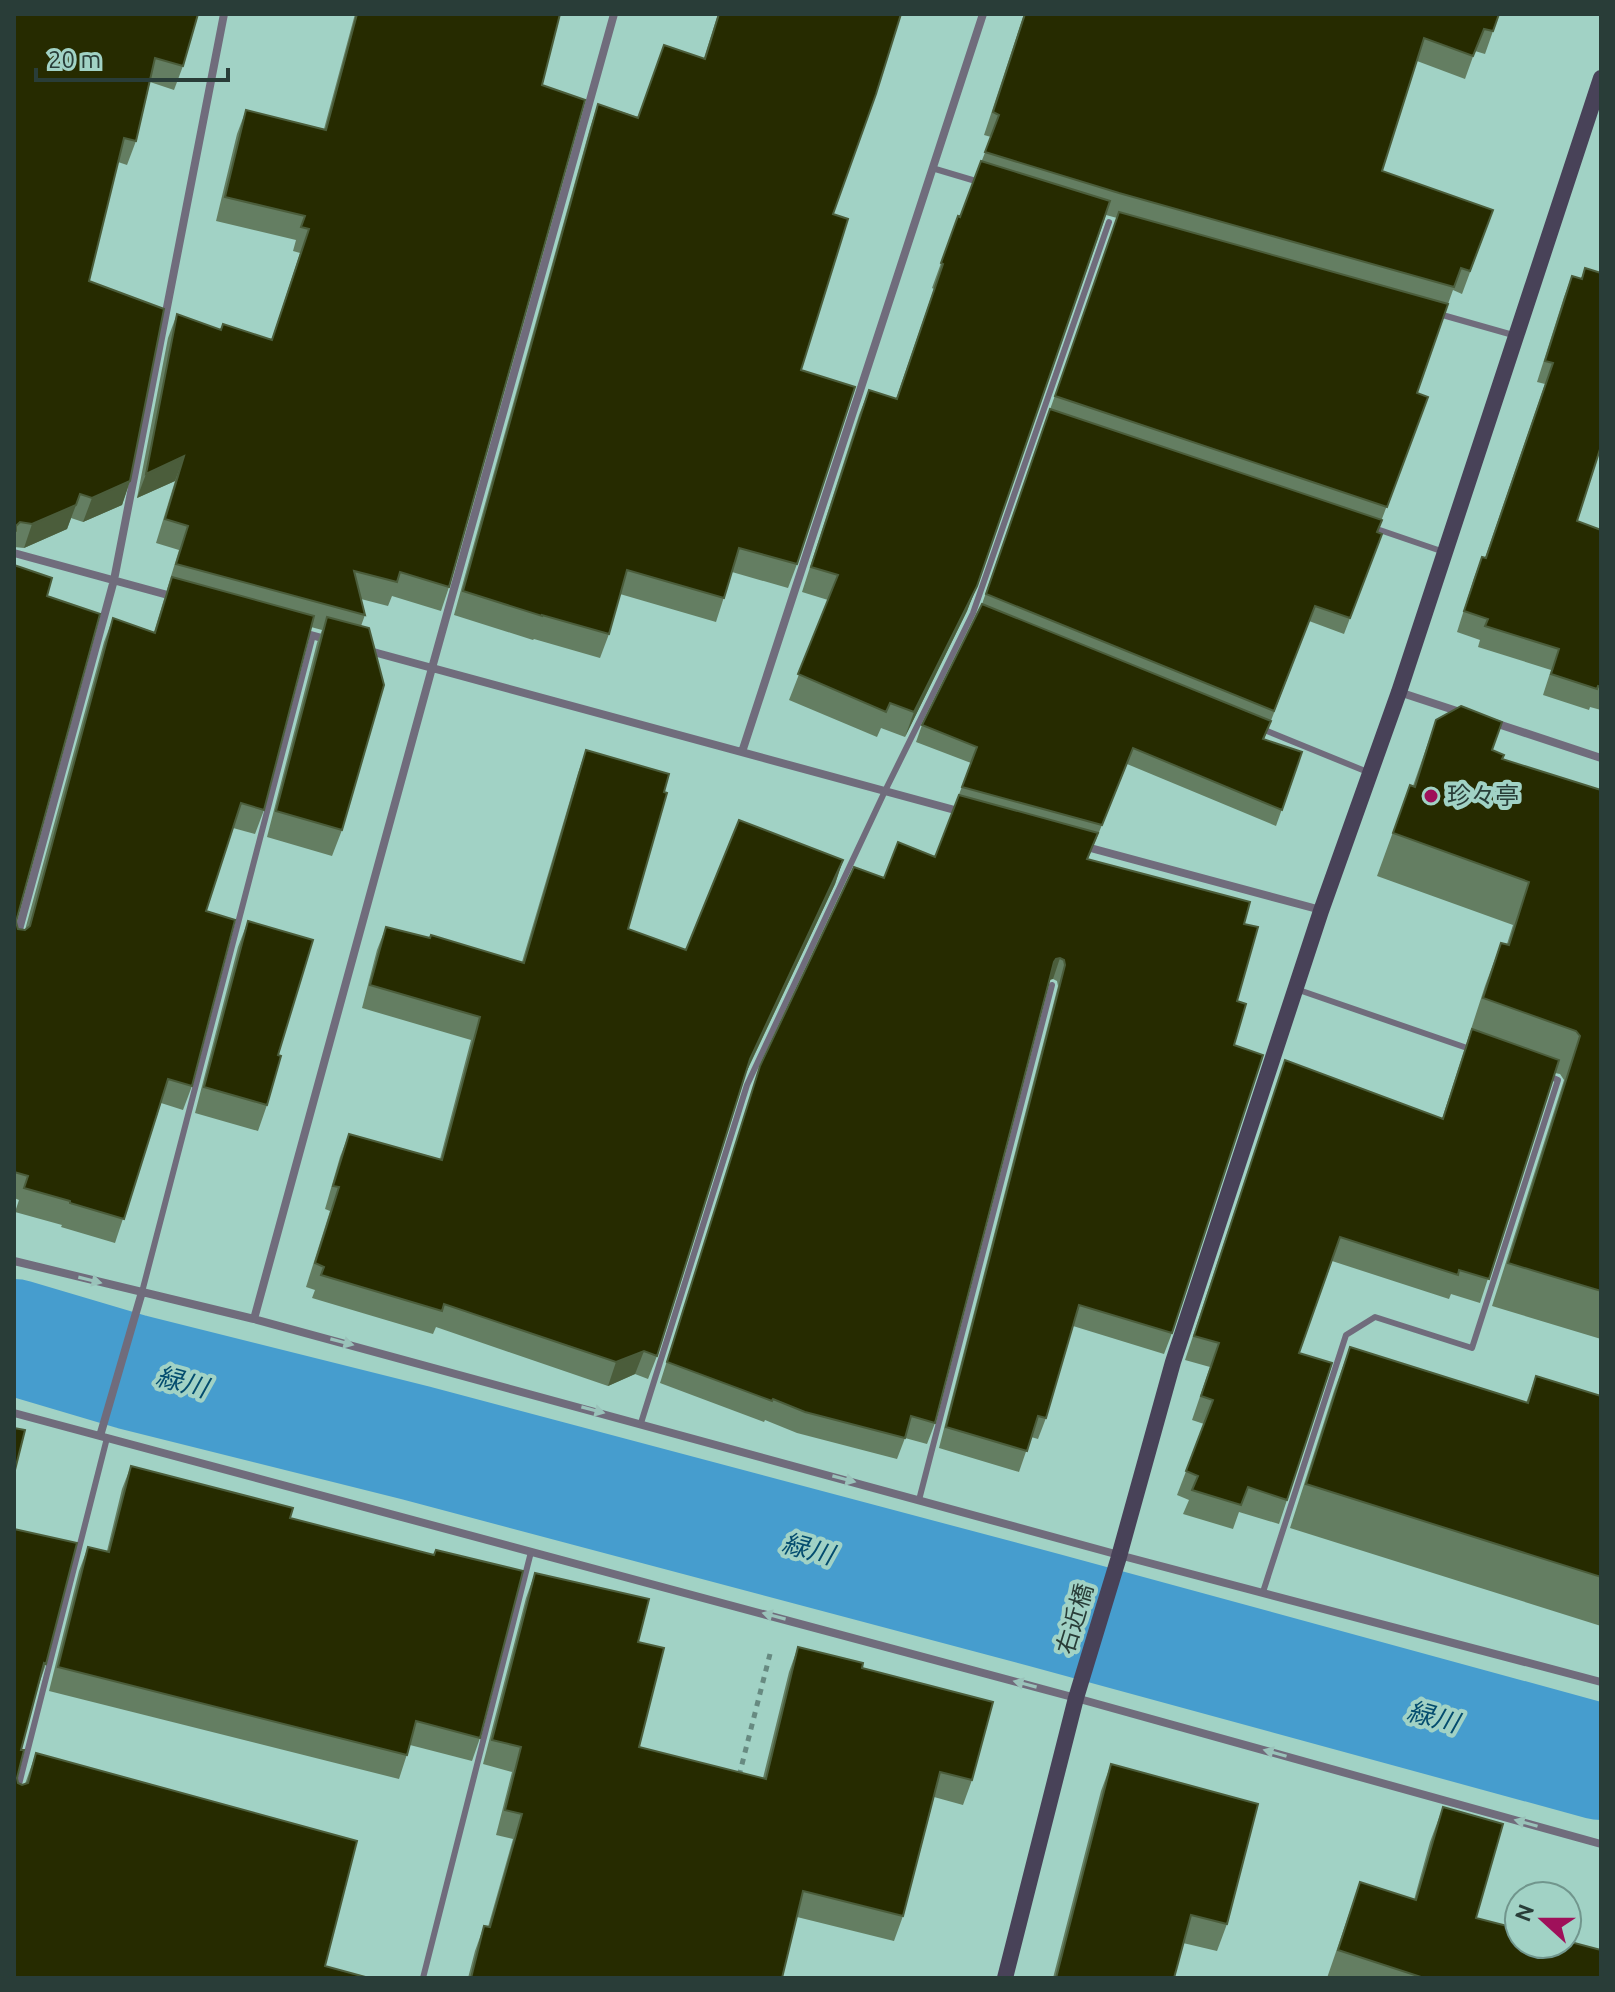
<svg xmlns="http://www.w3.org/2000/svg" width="1615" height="1992" font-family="Ubuntu,'Noto Sans JP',sans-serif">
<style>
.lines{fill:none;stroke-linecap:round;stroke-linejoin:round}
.river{stroke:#469dce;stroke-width:116}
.path{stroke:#678a81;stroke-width:5;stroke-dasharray:6 6;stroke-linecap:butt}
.lane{stroke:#706c7c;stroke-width:6}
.street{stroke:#706c7c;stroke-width:8}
.secondary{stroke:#484258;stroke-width:16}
.wall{fill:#647e62}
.shaded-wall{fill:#4b5d3b}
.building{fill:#262b00;stroke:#4b5d3b;stroke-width:2}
.oneway{fill:#9ac3ba}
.poi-dot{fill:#9f105a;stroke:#a1d2c5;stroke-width:3}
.labels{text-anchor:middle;stroke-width:8;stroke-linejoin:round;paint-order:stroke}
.poi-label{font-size:24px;fill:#293d38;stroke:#a1d2c5;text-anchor:start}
.street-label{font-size:24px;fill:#293d38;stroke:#a1d2c5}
.water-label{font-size:26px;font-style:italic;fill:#034c6e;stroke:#a1d2c5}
</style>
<rect width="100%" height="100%" fill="#a1d2c5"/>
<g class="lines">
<path class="river" d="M14 1337 132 1372 416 1443 1044 1610 1601 1762"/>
<path class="path" d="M739 1776 770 1654"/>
<path class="lane" d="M932 168 979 182
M1439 314 1513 335
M1371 527 1444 552
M1262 729 1370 773
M1296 989 1470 1049
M142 1292 313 635
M641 1423 747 1085 885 791 973 613 1109 222
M919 1500 1052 985
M1263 1592 1346 1335 1375 1317 1472 1348 1558 1080 1549 1076
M14 1804 107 1438
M423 1978 531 1552"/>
<path class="street" d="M14 553 175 597
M300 632 329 640
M366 650 962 812
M1399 692 1463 713
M1492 722 1601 758
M742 752 983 14
M1083 846 1321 910
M14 948 114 580 224 14
M14 1261 254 1319 1119 1555 1601 1682
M254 1319 432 668 614 14
M14 1413 1076 1698 1601 1844
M100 1436 142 1292"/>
<path class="secondary" d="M1005 1978 1076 1698 1118 1560 1173 1362 1321 911 1399 692 1601 78"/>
</g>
<path class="wall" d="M14 14 183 66 174 90 150 82 136 141 127 165 118 162 89 281 130 481 122 505 83 522 71 518 67 529 24 548 14 547Z
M355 14H560L542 85 449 587 441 611 392 596 388 606 361 599 365 615 361 626 342 830 332 856 267 837 317 643 322 630 311 627 264 810 255 834 233 828 206 911 192 1086 183 1110 161 1103 115 1243 61 1227 62 1225 15 1212 19 1200 14 1198V565L47 596 16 922 18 929 25 930 104 642 113 618 154 632 179 550 156 543 175 481 137 498 168 338 177 314 221 330 272 339 300 253 293 251 296 240 216 221 237 134 246 110 324 129Z
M718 14H901L833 214 801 370 797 564 788 588 732 572 716 622 620 594 609 634 600 658 534 639 533 640 454 615 590 128 598 104 638 117 704 58Z
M1024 14H1499L1485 54 1475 51 1465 79 1417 61 1382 171 1493 210 1462 294 1453 290 1448 304 1417 393 1428 397 1377 532 1382 534 1344 634 1309 621 1264 739 1302 752 1276 826 1127 764 1088 859 1244 924 1234 1045 1172 1333 1164 1354 1073 1326 1046 1418 1038 1439 1031 1437 1019 1472 939 1448 1058 986 1057 981 1053 979 1049 980 935 1423 927 1444 905 1438 897 1459 797 1433 765 1420 764 1422 660 1383 760 1066 884 878 935 857 971 763 916 742 922 725 982 604 1117 218 1106 215 967 611 905 737 881 728 877 737 789 700 828 600 802 592 859 415 869 390 896 399 934 289 932 288 949 241 960 217 991 137 984 135Z
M1585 268 1577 521 1601 530V710L1590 707 1589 710 1543 695 1551 670 1478 647 1480 640 1457 632 1474 578 1482 557 1485 558 1545 384 1537 382 1564 297 1572 276 1581 279Z
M1436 720 1492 750 1502 759 1601 790V1339L1492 1306 1564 1080 1560 1074 1555 1073 1480 1303 1451 1294 1449 1299 1332 1261 1299 1353 1287 1500 1279 1524 1239 1512 1233 1529 1183 1514 1189 1500 1177 1495 1204 1424 1192 1420 1210 1367 1185 1360 1285 1060 1442 1119 1485 986 1501 943 1507 944 1513 925 1377 876 1410 785 1413 786Z
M586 750 628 929 686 950 843 860 835 884 745 1075 657 1356 648 1379 635 1374 608 1386 436 1327 433 1334 312 1298 315 1290 306 1287 330 1211 325 1209 340 1157 349 1134 440 1159 471 1040 362 1008 377 950 386 927 522 962 578 773Z
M248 921 278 1055 267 1105 258 1131 195 1113 238 947Z
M1350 1347 1526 1403 1536 1376 1601 1396V1626L1290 1528 1334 1391Z
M131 1466 290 1518 434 1555 480 1738 472 1761 410 1745 399 1779 49 1691 79 1571 88 1547 107 1551 122 1489Z
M14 1529 46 1664 38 1687 21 1750 17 1778 18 1783 22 1785 25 1784 36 1753 325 1966 14 1978Z
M535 1573 638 1642 639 1747 763 1778 789 1672 798 1647 862 1668 972 1780 963 1805 934 1797 903 1916 894 1941 797 1917 782 1978H468L475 1951 484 1926 488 1927 513 1839 496 1835 512 1772 483 1764 526 1598Z
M1111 1764 1227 1924 1217 1951 1183 1943 1174 1978H1053L1101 1791Z
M1443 1807 1476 1918 1601 1978H1327L1360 1882 1414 1900 1430 1842Z"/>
<path class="shaded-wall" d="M184 456 175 481 137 498 146 474Z
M130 481 122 505 83 522 92 498Z
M76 505 67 529 24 548 32 524Z
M977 586 967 611 905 737 914 712Z
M843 860 835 884 741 1083 750 1059Z
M1060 958 1053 979 1048 980 1054 962 1056 959Z
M644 1351 635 1374 608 1386 616 1362Z"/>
<path class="building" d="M14 14H198L183 66 155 58 136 141 124 138 89 281 164 309 130 481 92 498 80 494 76 505 32 524 20 522 16 526V531L14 532Z
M357 14H560L542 85 585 100 449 587 400 572 397 582 354 571 365 615 176 564 188 526 165 519 184 456 146 474 177 314 221 330 223 324 272 340 309 229 301 227 305 216 225 197 246 110 326 130Z
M719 14H901L876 94 833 214 848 219 801 370 855 387 797 564 739 548 724 598 627 570 609 634 542 615V616L463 591 598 104 638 118 664 45 705 59Z
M1025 14H1499L1493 31 1484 29 1473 56 1424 38 1382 171 1493 210 1470 271 1461 268 1454 287 1119 193 985 152 999 115 993 112Z
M981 161 1110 201 977 586 914 712 890 703 886 712 798 674 838 575 811 567 869 390 897 399 943 264 941 263 958 216 960 217Z
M1119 212 1448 304 1417 393 1428 397 1387 507 1055 396Z
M1585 268 1601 273V446L1577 521 1601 530V687L1598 686 1597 689 1551 674 1559 649 1485 626 1488 619 1464 611 1482 557 1486 558 1553 363 1545 361 1572 276 1582 279Z
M1050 409 1382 520 1377 532 1382 534 1350 618 1315 606 1274 711 986 594Z
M14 565 52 578 47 596 100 614 16 922 18 929 25 930 30 926 113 618 155 633 172 577 314 616 264 810 241 803 206 911 235 920 192 1086 168 1079 124 1219 70 1203V1201L24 1188 28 1176 14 1172Z
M982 604 1271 721 1263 739 1302 752 1282 810 1133 748 1102 825 962 787 977 747 922 725Z
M327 617 369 628 384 685 342 830 276 811Z
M1461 706 1502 722 1492 750 1504 755 1502 759 1601 790V1291L1508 1263 1580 1036 1576 1031 1483 998 1501 943 1509 945 1529 882 1393 833 1410 785 1415 787 1436 720Z
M586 750 669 774 664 792 667 793 628 929 686 950 739 820 843 860 750 1059 657 1356 644 1351 616 1362 444 1304 442 1311 321 1275 324 1267 315 1263 339 1187 333 1186 349 1134 442 1160 480 1017 370 985 386 927 430 938 431 935 524 963Z
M959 795 1098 833 1087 859 1250 902 1244 924 1258 927 1237 1001 1246 1004 1234 1045 1263 1055 1172 1333 1079 1305 1046 1418 1038 1416 1027 1451 946 1427 1065 965 1064 960 1060 958 1056 959 1054 962 935 1423 911 1416 905 1438 805 1412 773 1399 772 1401 667 1362 760 1066 854 867 884 878 898 842 935 857Z
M248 921 313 940 278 1055 281 1056 267 1105 204 1087Z
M1472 1029 1559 1060 1489 1279 1459 1270 1458 1275 1340 1237 1299 1353 1332 1363 1287 1500 1248 1487 1241 1505 1192 1490 1198 1476 1186 1471 1213 1400 1201 1396 1219 1343 1194 1336 1285 1060 1443 1119Z
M1350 1347 1528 1403 1536 1376 1601 1396V1577L1306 1484Z
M14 1428 25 1430 14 1474Z
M131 1466 293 1508 290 1518 434 1555 436 1550 523 1571 480 1738 416 1721 407 1755 58 1667 88 1547 109 1552Z
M14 1529 77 1543 46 1664 44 1663 21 1750H24L17 1778 18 1783 22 1785 28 1783 36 1753 357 1841 325 1966 369 1978H14Z
M535 1573 649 1599 638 1642 664 1648 639 1747 766 1779 798 1647 863 1663 862 1668 993 1702 972 1780 940 1772 903 1916 803 1891 782 1978H471L484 1926 490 1927 522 1814 505 1810 521 1747 492 1740Z
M1111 1764 1258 1804 1227 1924 1191 1915 1174 1978H1056Z
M1443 1807 1503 1824 1476 1918 1519 1929V1944H1567V1941L1601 1950V1978H1424L1338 1950 1360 1882 1416 1900Z"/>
<defs><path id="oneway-solid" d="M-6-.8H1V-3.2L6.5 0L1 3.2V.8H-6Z" transform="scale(2)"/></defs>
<g class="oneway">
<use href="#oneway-solid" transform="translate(90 1280) rotate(14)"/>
<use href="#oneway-solid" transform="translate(342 1342) rotate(15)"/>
<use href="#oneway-solid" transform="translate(593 1410) rotate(15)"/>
<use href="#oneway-solid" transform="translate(844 1479) rotate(15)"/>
<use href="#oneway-solid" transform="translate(774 1616) rotate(-165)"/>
<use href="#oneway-solid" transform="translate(1025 1684) rotate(-165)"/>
<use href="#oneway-solid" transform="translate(1275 1753) rotate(-164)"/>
<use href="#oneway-solid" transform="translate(1526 1823) rotate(-164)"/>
</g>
<circle class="poi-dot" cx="1431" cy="796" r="8"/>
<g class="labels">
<g class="poi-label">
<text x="1447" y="804">珍々亭</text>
</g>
<g class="street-label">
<text transform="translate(1075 1619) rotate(-73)" y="8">右近橋</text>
</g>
<g class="water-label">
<text transform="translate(182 1382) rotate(15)" y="9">緑川</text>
<text transform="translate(808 1549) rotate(15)" y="9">緑川</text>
<text transform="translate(1433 1717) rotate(15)" y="9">緑川</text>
</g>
</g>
<rect width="1615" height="1992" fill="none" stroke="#293d38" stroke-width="32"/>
<g transform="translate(1543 1920) rotate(291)"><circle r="38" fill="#a1d2c5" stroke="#71968d" stroke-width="2"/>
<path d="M0-6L14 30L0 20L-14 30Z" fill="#9f105a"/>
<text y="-12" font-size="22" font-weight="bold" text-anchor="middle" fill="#293d38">N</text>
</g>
<path d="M36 68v12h192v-12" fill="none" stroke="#293d38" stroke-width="4"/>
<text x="48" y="68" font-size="24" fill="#293d38" stroke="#a1d2c5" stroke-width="6" paint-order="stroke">20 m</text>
</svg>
